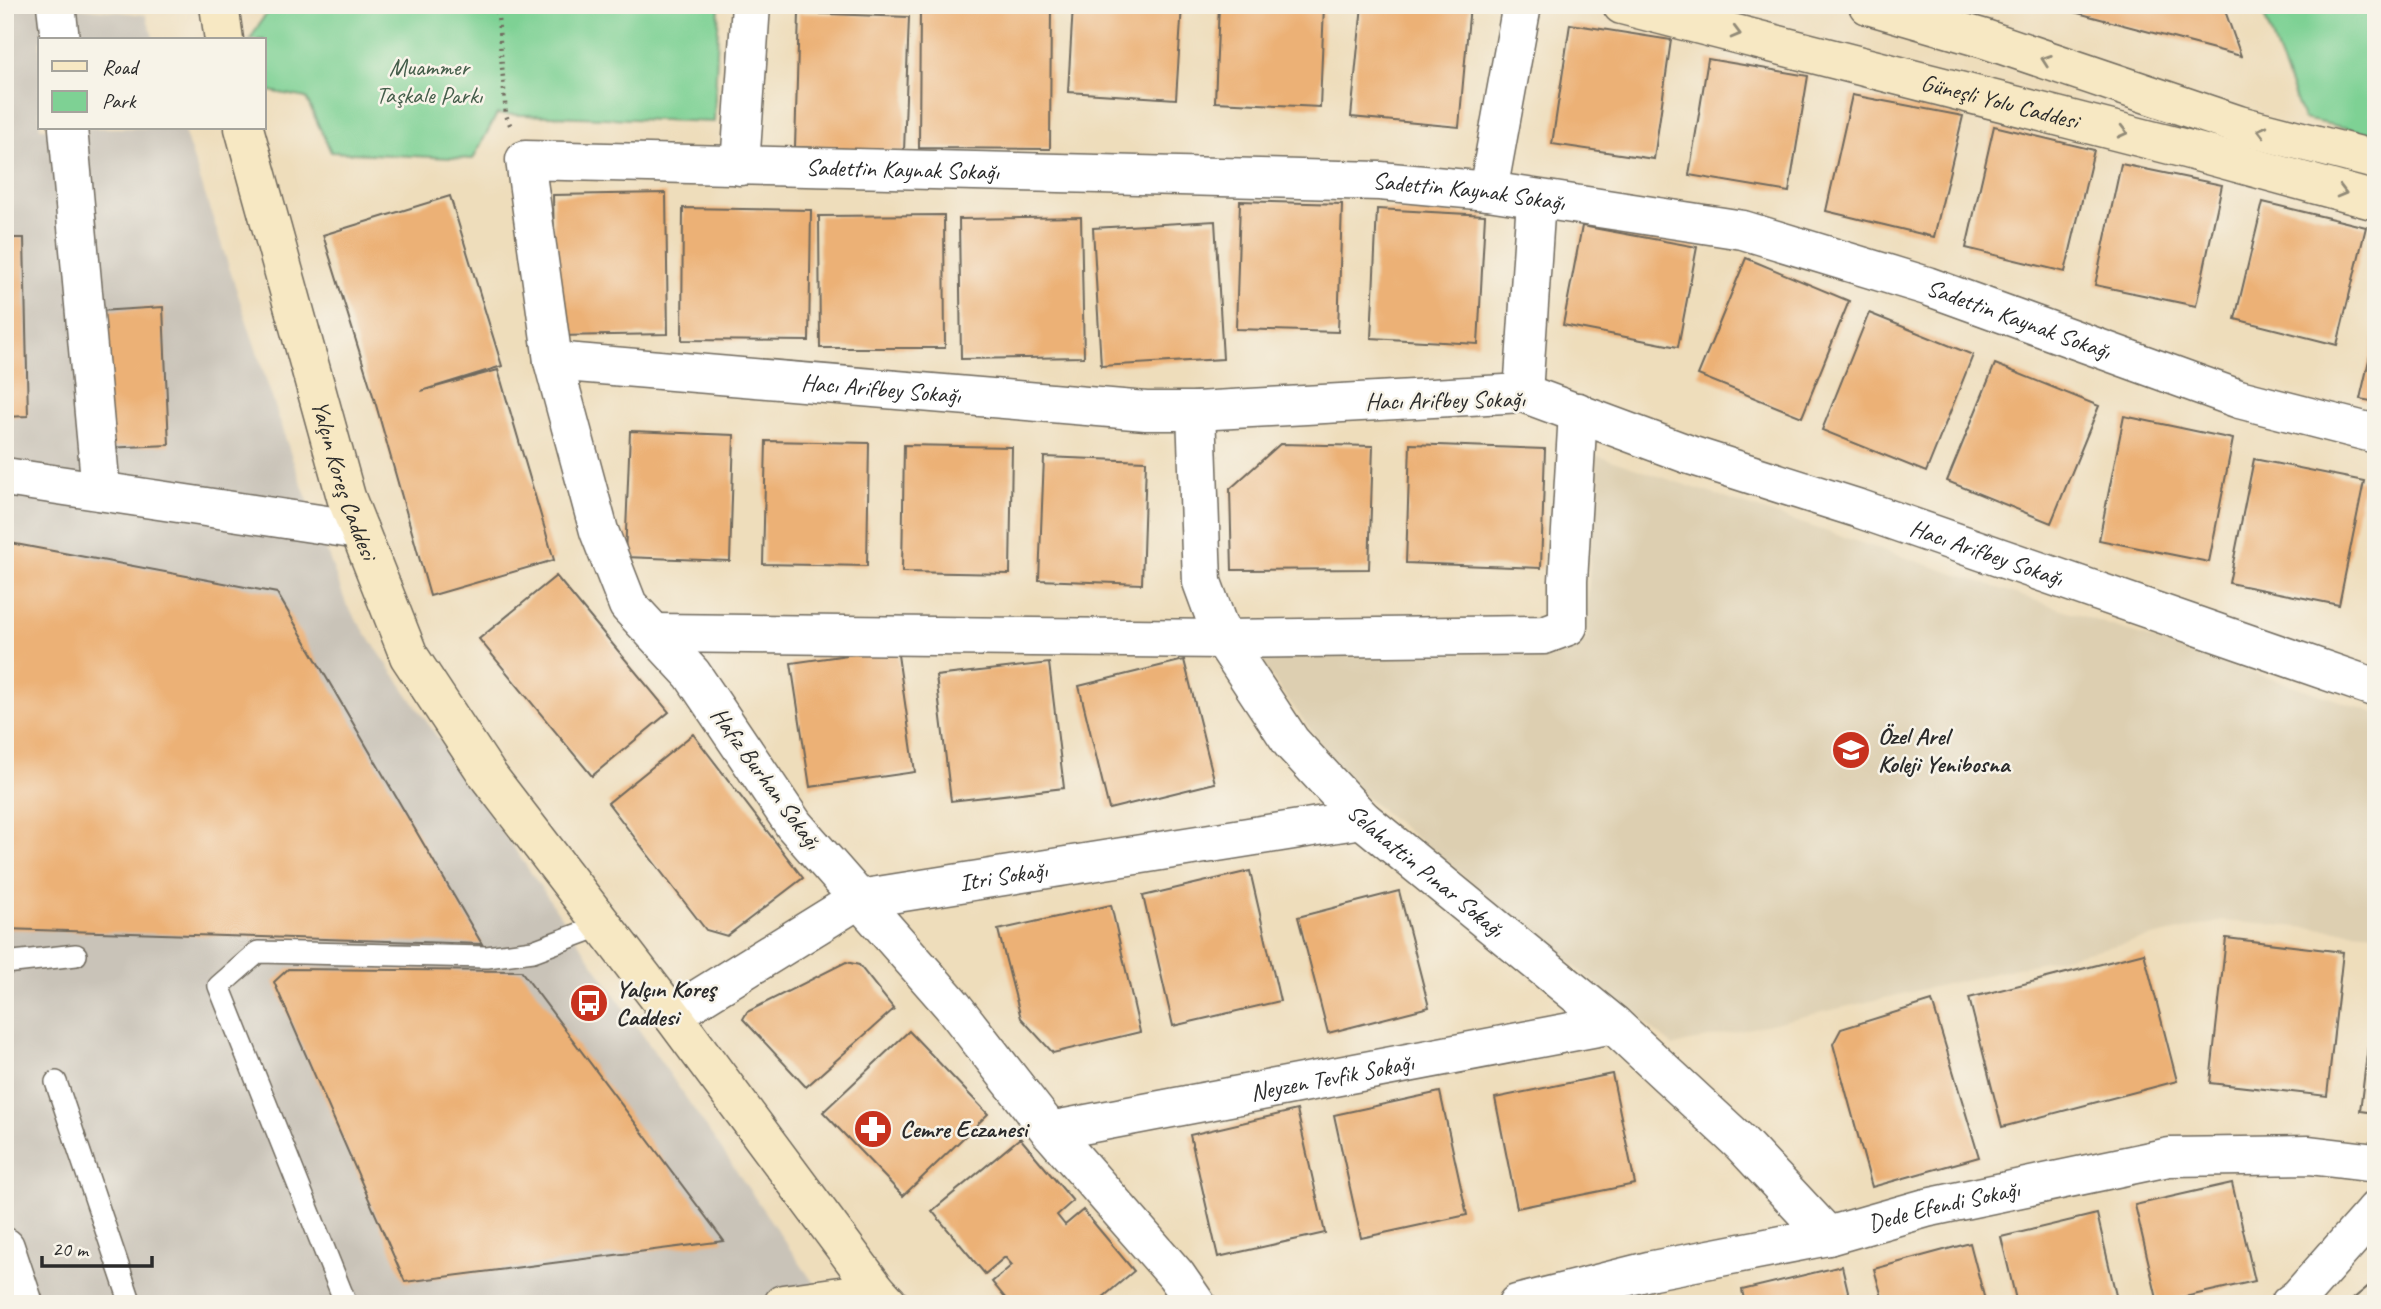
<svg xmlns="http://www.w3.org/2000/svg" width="2381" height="1309" font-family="Caveat,sans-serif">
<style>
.built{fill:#ddcfb1}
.industrial{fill:#c9c3b8}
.green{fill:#7ed194;stroke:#547e60;stroke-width:2}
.building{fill:#ecb176}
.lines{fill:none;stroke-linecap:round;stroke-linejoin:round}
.lane-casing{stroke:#6f695d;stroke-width:24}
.street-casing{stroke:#6f695d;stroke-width:41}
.secondary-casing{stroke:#6f695d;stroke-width:41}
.path{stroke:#6f695d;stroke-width:4.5;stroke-dasharray:2 5;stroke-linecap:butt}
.lane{stroke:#fff;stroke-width:21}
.street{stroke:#fff;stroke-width:38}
.secondary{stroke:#f7e8c3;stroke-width:38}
.oneway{stroke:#918a77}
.labels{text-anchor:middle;stroke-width:5;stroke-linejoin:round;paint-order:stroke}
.park-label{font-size:24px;fill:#445d4a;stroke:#f7f3e8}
.street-label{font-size:24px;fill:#2b2b2b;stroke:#f7f3e8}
.poi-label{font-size:24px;font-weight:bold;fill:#2b2b2b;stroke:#f7f3e8;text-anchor:start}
</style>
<rect width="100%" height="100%" fill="#f7f3e8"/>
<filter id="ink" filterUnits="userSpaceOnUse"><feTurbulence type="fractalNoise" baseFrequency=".0143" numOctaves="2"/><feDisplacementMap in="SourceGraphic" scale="14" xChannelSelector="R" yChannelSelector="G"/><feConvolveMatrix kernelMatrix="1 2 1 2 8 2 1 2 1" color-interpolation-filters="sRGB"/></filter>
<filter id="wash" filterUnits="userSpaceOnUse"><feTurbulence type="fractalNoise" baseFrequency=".00686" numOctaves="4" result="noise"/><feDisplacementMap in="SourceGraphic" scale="28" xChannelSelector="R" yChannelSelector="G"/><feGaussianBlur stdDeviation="1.57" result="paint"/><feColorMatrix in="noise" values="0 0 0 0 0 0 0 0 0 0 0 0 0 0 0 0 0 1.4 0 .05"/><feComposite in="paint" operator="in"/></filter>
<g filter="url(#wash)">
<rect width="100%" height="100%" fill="#edb"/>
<path class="built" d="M1595 455 2376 713V933L2223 921 1673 1046 1353 787 1255 655 1481 653 1586 641Z"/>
<path class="industrial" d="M5 5H56L146 15 154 40H40V128H183L293 461 347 606 828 1304H5Z"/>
<path class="green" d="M274 5H719L714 122 497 114 473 159 331 152 306 98 264 90V40H250L261 21Z
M2260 5H2376V134L2303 119Z"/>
<g id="blocks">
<path class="building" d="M920 5H1051L1050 149 919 148Z
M1073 5H1182L1176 99 1068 92Z
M1219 5H1324L1320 107 1215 102Z
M1362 5H1470L1459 127 1351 117Z
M2051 5H2223L2241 56 2051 6Z
M799 13 909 17 904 151 795 147Z
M1570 24 1671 40 1654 159 1552 144Z
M1708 59 1808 76 1789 192 1689 175Z
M1852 95 1963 116 1934 237 1826 211Z
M1994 126 2094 150 2065 272 1966 248Z
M2121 164 2222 185 2196 306 2095 285Z
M666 193 668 334 556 336 553 195Z
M450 196 502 366 421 391 498 370 554 560 430 596 376 405 323 235Z
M1240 201 1342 204 1338 332 1236 329Z
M2263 202 2366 227 2337 345 2235 319Z
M683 208 811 210 809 341 682 340Z
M1377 209 1485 215 1478 344 1371 338Z
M944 215 945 348H820L819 216Z
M1081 217 1084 357 961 359 959 219Z
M1215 221 1223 359 1101 366 1093 228Z
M1582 226 1697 247 1678 347 1563 325Z
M5 238H24L28 416 5 417Z
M1746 258 1849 301 1802 417 1698 375Z
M163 307 169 445 106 448 99 311Z
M1869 313 1973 355 1926 472 1822 430Z
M2375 334H2376V402L2360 399Z
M1995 364 2099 406 2051 523 1947 481Z
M2124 416 2233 439 2209 562 2099 540Z
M630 431 734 435 730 561 625 557Z
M766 441 869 443 867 566 763 564Z
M1280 444 1373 446 1369 569 1232 570 1230 489Z
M1410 444 1545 449 1541 568 1406 563Z
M904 445 1012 447 1010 574 902 572Z
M1044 457 1146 461 1142 584 1039 580Z
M2254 459 2364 481 2339 605 2229 583Z
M5 542 277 593 482 944 5 929Z
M556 576 669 712 592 776 479 639Z
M897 648 915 772 810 787 791 663Z
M1184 660 1215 783 1109 809 1079 686Z
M1049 663 1064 788 951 801 936 676Z
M693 734 803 878 727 936 706 930 608 803Z
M1250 871 1280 1001 1173 1026 1143 896Z
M1399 891 1429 1007 1328 1033 1298 917Z
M1111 905 1140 1032 1053 1053 1021 1018 998 930Z
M2226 938 2343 952 2327 1096 2210 1083Z
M2144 953 2177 1081 2002 1127 1969 998Z
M846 962 859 965 894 1009 806 1087 743 1019 747 1012Z
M288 969 521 971 724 1241 405 1282 274 982Z
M2374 998H2376V1113L2360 1111Z
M1932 1001 1979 1157 1872 1187 1833 1044 1841 1029Z
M909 1031 988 1114 903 1196 823 1112Z
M1612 1074 1635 1184 1517 1208 1495 1098Z
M1440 1092 1467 1215 1361 1238 1334 1115Z
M1297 1110 1325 1233 1218 1257 1190 1135Z
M1020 1138 1073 1201 1057 1215 1065 1225 1083 1210 1134 1271 1095 1304H1010L992 1282 1012 1265 1005 1257 985 1274 932 1211Z
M2232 1183 2255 1281 2158 1303 2135 1205Z
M2097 1214 2118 1304H2017L2001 1237Z
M1970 1243 1986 1304H1884L1874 1269Z
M1842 1266 1851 1304H1745L1742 1290Z
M2376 1280V1304H2347Z"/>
</g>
</g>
<g filter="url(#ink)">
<use href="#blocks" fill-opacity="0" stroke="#6f695d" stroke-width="2"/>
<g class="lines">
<defs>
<path id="lane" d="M5 963 76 955
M56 1082 131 1304
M346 1304 219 986 258 952 487 957 533 951 603 925"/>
<g id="street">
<path d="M56 5 60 40"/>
<path d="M68 128 101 491"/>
<path d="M740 166 751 5"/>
<path d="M1488 191 1522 5"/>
<path id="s1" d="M553 361 1146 411H1196L1523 393 1690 455 1860 509 2376 688"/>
<path d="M1523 393 1536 200"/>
<path id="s2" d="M1196 411 1202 582 1223 639 1291 742 1362 819 1613 1024 1741 1143 1828 1236"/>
<path d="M5 477 359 530"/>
<path d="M654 633 1223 639 1544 635 1568 626V581L1578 412"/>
<path id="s3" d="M672 1015 859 899 1362 819"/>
<path id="s4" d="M1050 1131 1613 1024"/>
<path d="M5 1247 24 1304"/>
<path id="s5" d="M1196 1304 1176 1275 1050 1131 952 1005 794 825 692 674 628 605 599 531 553 361 525 160 1380 181 1488 191 1743 230 1927 286 2239 399 2376 434"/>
<path id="s6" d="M1517 1304 1653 1270 1828 1236 1926 1208 2169 1157 2309 1155 2376 1163"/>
<path d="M2290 1304 2299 1297 2376 1210"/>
</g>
<g id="secondary">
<path d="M219 5 224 40"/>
<path id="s7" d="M1622 5 2186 149 2376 201"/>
<path d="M1868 5 1985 39 2239 125 2376 160"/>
<path id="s8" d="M244 128 346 497 409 656 489 777 672 1015 877 1291 889 1304"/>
<path d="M783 1304 877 1291"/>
</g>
</defs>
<use href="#lane" class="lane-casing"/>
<use href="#street" class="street-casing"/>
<use href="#secondary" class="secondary-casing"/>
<path class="path" d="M497 5 506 115 511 127"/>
<use href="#lane" class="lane"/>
<use href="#street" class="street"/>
<use href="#secondary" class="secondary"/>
</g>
<defs><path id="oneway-chevron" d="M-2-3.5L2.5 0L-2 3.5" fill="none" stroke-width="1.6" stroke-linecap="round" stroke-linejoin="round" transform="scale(1.75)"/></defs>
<g class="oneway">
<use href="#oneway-chevron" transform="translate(1736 33) rotate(15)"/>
<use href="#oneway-chevron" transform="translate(2046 60) rotate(-161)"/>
<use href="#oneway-chevron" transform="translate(2262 131) rotate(-166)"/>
<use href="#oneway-chevron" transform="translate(2123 132) rotate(14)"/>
<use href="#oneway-chevron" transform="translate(2342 192) rotate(15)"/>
</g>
</g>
<defs>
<symbol id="school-disc" viewBox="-11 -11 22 22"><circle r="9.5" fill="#c8321e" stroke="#f7f3e8"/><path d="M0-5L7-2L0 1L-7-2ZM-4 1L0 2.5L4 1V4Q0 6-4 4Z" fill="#fff"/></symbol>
<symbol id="bus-disc" viewBox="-11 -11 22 22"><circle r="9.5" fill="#c8321e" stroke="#f7f3e8"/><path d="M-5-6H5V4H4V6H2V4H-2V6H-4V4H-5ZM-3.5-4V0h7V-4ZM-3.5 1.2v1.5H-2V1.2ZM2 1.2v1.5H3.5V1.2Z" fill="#fff"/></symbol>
<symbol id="pharmacy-disc" viewBox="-11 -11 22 22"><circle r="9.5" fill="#c8321e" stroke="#f7f3e8"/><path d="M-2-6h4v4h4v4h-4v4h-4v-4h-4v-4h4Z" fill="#fff"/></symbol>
</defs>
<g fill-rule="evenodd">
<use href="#school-disc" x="1829" y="728" width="44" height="44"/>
<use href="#bus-disc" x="567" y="981" width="44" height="44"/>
<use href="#pharmacy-disc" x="851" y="1107" width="44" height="44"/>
</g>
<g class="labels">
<g class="park-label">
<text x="429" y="75">Muammer<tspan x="429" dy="28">Taşkale Parkı</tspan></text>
</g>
<g class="street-label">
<text dy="8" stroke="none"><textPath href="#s7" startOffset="390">Güneşli Yolu Caddesi</textPath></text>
<text dy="8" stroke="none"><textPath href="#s5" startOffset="1738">Sadettin Kaynak Sokağı</textPath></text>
<text dy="8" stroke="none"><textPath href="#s5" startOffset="2305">Sadettin Kaynak Sokağı</textPath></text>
<text dy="8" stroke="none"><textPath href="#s5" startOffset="2872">Sadettin Kaynak Sokağı</textPath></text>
<text dy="8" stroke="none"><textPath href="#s1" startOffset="329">Hacı Arifbey Sokağı</textPath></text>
<text transform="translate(1445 400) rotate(-1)" y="8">Hacı Arifbey Sokağı</text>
<text dy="8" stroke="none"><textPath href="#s8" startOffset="366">Yalçın Koreş Caddesi</textPath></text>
<text dy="8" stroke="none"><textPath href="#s1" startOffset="1463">Hacı Arifbey Sokağı</textPath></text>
<text transform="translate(766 778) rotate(54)" y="8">Hafız Burhan Sokağı</text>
<text dy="8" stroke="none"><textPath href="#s2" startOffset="542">Selahattin Pınar Sokağı</textPath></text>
<text dy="8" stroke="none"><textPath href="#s3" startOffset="366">Itri Sokağı</textPath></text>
<text dy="8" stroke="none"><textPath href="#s4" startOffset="287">Neyzen Tevfik Sokağı</textPath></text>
<text dy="8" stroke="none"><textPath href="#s6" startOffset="438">Dede Efendi Sokağı</textPath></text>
</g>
<g class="poi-label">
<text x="1878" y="744">Özel Arel<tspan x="1878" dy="28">Koleji Yenibosna</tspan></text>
<text x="616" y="997">Yalçın Koreş<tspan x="616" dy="28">Caddesi</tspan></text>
<text x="900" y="1137">Cemre Eczanesi</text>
</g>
</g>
<rect width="2381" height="1309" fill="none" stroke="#f7f3e8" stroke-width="28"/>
<rect x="38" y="38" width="228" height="91" fill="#f7f3e8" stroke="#a5a39c" stroke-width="2"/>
<rect x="52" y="61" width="35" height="10" fill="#f7e8c3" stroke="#a5a39c" stroke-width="2"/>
<text x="102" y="74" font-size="21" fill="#2b2b2b">Road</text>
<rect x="52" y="91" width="35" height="21" fill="#7ed194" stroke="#a5a39c" stroke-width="2"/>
<text x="102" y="108" font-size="21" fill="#2b2b2b">Park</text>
<path d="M42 1256v10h110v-10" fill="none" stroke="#2b2b2b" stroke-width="3.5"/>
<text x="52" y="1256" font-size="21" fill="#2b2b2b" stroke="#f7f3e8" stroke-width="5" paint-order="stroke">20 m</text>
</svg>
